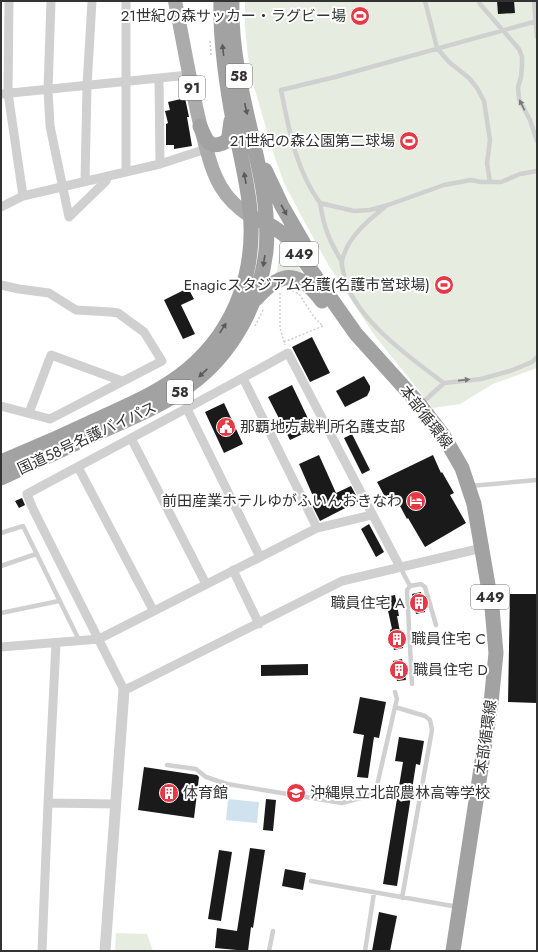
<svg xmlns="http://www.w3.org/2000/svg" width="538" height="952" font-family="Jost,'Noto Sans JP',sans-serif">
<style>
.green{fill:#e6ecdf}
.water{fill:#cfe2ee}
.building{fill:#1a1a1a}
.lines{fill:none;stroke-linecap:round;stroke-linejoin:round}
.path{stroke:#cdcdcd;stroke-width:1.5;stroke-dasharray:2 2;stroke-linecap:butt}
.service{stroke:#d0d0d0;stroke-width:4.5}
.minor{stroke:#d0d0d0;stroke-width:9}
.tertiary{stroke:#d0d0d0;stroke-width:11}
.primary{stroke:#ababab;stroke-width:14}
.trunk{stroke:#a2a2a2;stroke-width:15}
.oneway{fill:#5a5a5a}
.oneway2{fill:#7a7a7a}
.labels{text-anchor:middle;stroke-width:4;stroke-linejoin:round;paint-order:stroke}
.shield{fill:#fff;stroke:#707070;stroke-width:1}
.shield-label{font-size:14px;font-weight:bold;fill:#333}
.poi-label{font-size:15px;fill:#333;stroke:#fff;text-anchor:end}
.street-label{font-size:15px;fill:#333;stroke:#fff}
</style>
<rect width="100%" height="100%" fill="#fff"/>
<path class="green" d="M245 1H537V368L493 384 460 404 433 408 375 336 329 266 304 221 284 183 272 149 253 83 248 57 245 26Z
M281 246 288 251 304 276H276Z
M116 933 147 934 153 951H115Z"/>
<path class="water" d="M228 799 259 802 257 823 226 820Z"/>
<path class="building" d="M497 1H514L515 13 498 14Z
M185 98 189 117H187L192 146 174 149V145H166V124L168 123 165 111 170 110 168 102Z
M188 288 194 299 181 305 195 334 183 339 164 300Z
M312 337 330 373 310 382 292 347Z
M364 376 370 386V390L367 396 345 407 336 391Z
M292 385 313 429 290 440 268 397Z
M224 403 243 444 224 453 205 412Z
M352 434 370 470 362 474 344 438Z
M319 455 336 493 351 486 359 501 320 521 312 505 316 503 299 464Z
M433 455 441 473 442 472 454 493 450 495 466 523 425 547 408 518 407 519 393 493 385 497 377 482Z
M22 498 25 505 19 508 15 501Z
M369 524 384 552 376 557 361 529Z
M421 592 425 612 416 614 412 594Z
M510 594H537V703L508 702Z
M395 595 399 616H397L403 648 394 650 390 630 392 629 385 597Z
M402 659 406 680 397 681 393 661Z
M308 664V675L261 676V665Z
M360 697 386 702 379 738 374 737 368 778 357 777 364 735 353 733Z
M399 737 424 741 420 765 416 764 397 886 383 884 403 762 395 761Z
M144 767 197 775 199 777 194 818 138 810Z
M266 799 276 800 273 831 263 830Z
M250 848 265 850 253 928 251 927 248 951 215 948 217 928 237 931Z
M219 850 232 852 221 921 208 919Z
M285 869 306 873 303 890 282 886Z
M379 912 397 916 390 951H372Z"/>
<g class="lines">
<path class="path" d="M210 41 211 55
M280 293V328L285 345
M255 326 264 308
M284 342 323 326 314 317 299 294 291 290"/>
<path class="service" d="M425 1 437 48 449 62 469 78 477 88 484 101 490 140 487 163 490 182
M479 1 480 4 519 49 522 57V66L521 77 518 87 519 99 530 120 537 141
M534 1 537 37
M537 21 335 77 281 90C289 130 296 170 320 203L354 211 370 210 388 205 444 185 471 180 481 182H501L520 174 537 171
M320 203C324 228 329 240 342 262
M385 207C367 221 347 238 342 261 341 264 342 267 343 270 348 314 410 358 444 383
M421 404 444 383 481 379 510 371 532 362 537 357
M470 486 537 480
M1 533 23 526 79 640
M1 566 36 554
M400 567 410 586
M1 613 59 601
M412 684 407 590 410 586 421 584 425 587 436 625
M395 707 425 716 430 720 432 730 402 898
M167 765 196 769 206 777 227 784 342 803 372 795 376 790 395 707 397 699 395 692
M311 881 458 907
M269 951 273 931
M365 951 374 893"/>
<path class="minor" d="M9 1 8 93 23 196
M51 1 48 90 50 126 69 217 106 181 108 176
M159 79 160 164
M1 94 189 75
M126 172V1
M85 181 87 86 92 1
M1 207 23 196 160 164 206 149
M1 285 19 289 49 293 76 310 111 312 118 313 144 332 162 361 50 419 1 406
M243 378 317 528
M187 409 260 557
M29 413 51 355 122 381
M131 438 206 584
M78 467 153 610
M400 567 288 353C202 401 114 447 27 494L33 509 124 690 131 687 342 581 482 548
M233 570 259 624
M1 647 99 639 317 528 371 515
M48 803 115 804
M42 951 48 803 56 643"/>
<path class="tertiary" d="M105 951 124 690"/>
<path class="primary" d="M175 1C184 45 191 89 202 132 207 151 211 170 221 187 228 199 239 209 251 217"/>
<path class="trunk" d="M200 126C206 140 209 151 227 141L229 136 231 121
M265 170 282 206 308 251
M251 217C266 222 277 228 289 239L356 334 420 405 443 435 462 468 474 504 492 608 496 653 491 703 453 951
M256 299C281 271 298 269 322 301
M1 462C37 447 73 431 109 414 136 402 164 389 187 370 238 328 258 265 249 201 245 170 237 140 231 109 225 74 220 37 221 1
M1 478C34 463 67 447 100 432 131 418 164 405 191 384 233 353 260 302 266 251 268 231 266 209 263 189 252 126 230 65 232 1"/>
</g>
<defs><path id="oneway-solid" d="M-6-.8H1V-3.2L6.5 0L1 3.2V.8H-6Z"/></defs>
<g class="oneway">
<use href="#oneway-solid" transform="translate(223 50) rotate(-97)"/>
<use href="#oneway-solid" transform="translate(246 109) rotate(77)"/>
<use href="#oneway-solid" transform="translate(245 178) rotate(-100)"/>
<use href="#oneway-solid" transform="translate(284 210) rotate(61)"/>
<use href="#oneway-solid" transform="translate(264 261) rotate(99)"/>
<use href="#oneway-solid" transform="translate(223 328) rotate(-57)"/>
<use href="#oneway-solid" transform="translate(203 373) rotate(137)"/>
</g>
<g class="oneway2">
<use href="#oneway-solid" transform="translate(522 105) rotate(-116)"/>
<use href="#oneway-solid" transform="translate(464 380) rotate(-6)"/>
</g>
<defs>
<symbol id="stadium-disc" viewBox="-11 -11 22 22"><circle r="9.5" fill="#e63946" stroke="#fff"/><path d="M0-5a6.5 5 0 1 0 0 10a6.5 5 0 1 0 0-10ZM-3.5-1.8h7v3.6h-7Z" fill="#fff"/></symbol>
<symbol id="civic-disc" viewBox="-11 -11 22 22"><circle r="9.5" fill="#e63946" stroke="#fff"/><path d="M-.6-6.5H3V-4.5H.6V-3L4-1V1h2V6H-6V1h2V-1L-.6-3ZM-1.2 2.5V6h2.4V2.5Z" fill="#fff"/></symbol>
<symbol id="hotel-disc" viewBox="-11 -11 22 22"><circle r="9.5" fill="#e63946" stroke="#fff"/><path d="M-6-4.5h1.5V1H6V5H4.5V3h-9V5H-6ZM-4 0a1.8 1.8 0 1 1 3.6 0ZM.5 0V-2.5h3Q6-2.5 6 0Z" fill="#fff"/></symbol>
<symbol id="building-disc" viewBox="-11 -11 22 22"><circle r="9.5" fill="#e63946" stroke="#fff"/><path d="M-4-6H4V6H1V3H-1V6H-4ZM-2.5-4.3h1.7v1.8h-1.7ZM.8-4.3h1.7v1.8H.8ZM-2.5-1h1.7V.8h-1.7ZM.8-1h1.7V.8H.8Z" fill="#fff"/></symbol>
<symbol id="school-disc" viewBox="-11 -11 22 22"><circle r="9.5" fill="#e63946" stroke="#fff"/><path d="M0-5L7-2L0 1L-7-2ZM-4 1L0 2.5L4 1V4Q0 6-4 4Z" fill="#fff"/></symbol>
</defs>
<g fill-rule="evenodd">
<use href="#stadium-disc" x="349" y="5" width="22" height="22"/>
<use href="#stadium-disc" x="398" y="130" width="22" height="22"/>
<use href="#stadium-disc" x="433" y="274" width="22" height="22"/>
<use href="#civic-disc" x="215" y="416" width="22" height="22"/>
<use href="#hotel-disc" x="405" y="490" width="22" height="22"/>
<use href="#building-disc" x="408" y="592" width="22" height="22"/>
<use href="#building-disc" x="386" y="628" width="22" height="22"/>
<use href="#building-disc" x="388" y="659" width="22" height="22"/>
<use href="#building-disc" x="158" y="782" width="22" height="22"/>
<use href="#school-disc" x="285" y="782" width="22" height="22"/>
</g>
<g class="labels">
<g class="shield">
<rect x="226" y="64" width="26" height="24" rx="3"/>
<rect x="179" y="76" width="26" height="24" rx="3"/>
<rect x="280" y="242" width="38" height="24" rx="3"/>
<rect x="167" y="380" width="26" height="24" rx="3"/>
<rect x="471" y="585" width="38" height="24" rx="3"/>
</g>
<g class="shield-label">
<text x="239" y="81">58</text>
<text x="192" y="93">91</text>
<text x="299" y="259">449</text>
<text x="180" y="397">58</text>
<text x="490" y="602">449</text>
</g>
<g class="poi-label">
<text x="346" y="21">21世紀の森サッカー・ラグビー場</text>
<text x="395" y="146">21世紀の森公園第二球場</text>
<text x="430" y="290">Enagicスタジアム名護(名護市営球場)</text>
<text x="240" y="432" text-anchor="start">那覇地方裁判所名護支部</text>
<text x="402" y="506">前田産業ホテルゆがふいんおきなわ</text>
<text x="405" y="608">職員住宅 A</text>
<text x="411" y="644" text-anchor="start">職員住宅 C</text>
<text x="413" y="675" text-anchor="start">職員住宅 D</text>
<text x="183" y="798" text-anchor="start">体育館</text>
<text x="310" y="798" text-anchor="start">沖縄県立北部農林高等学校</text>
</g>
<g class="street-label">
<text transform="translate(426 417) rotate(52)" y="5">本部循環線</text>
<text transform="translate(87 438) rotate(-25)" y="5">国道58号名護バイパス</text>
<text transform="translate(486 737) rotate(-82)" y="5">本部循環線</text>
</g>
</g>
<rect width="538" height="952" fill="none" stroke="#333333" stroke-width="4"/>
</svg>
